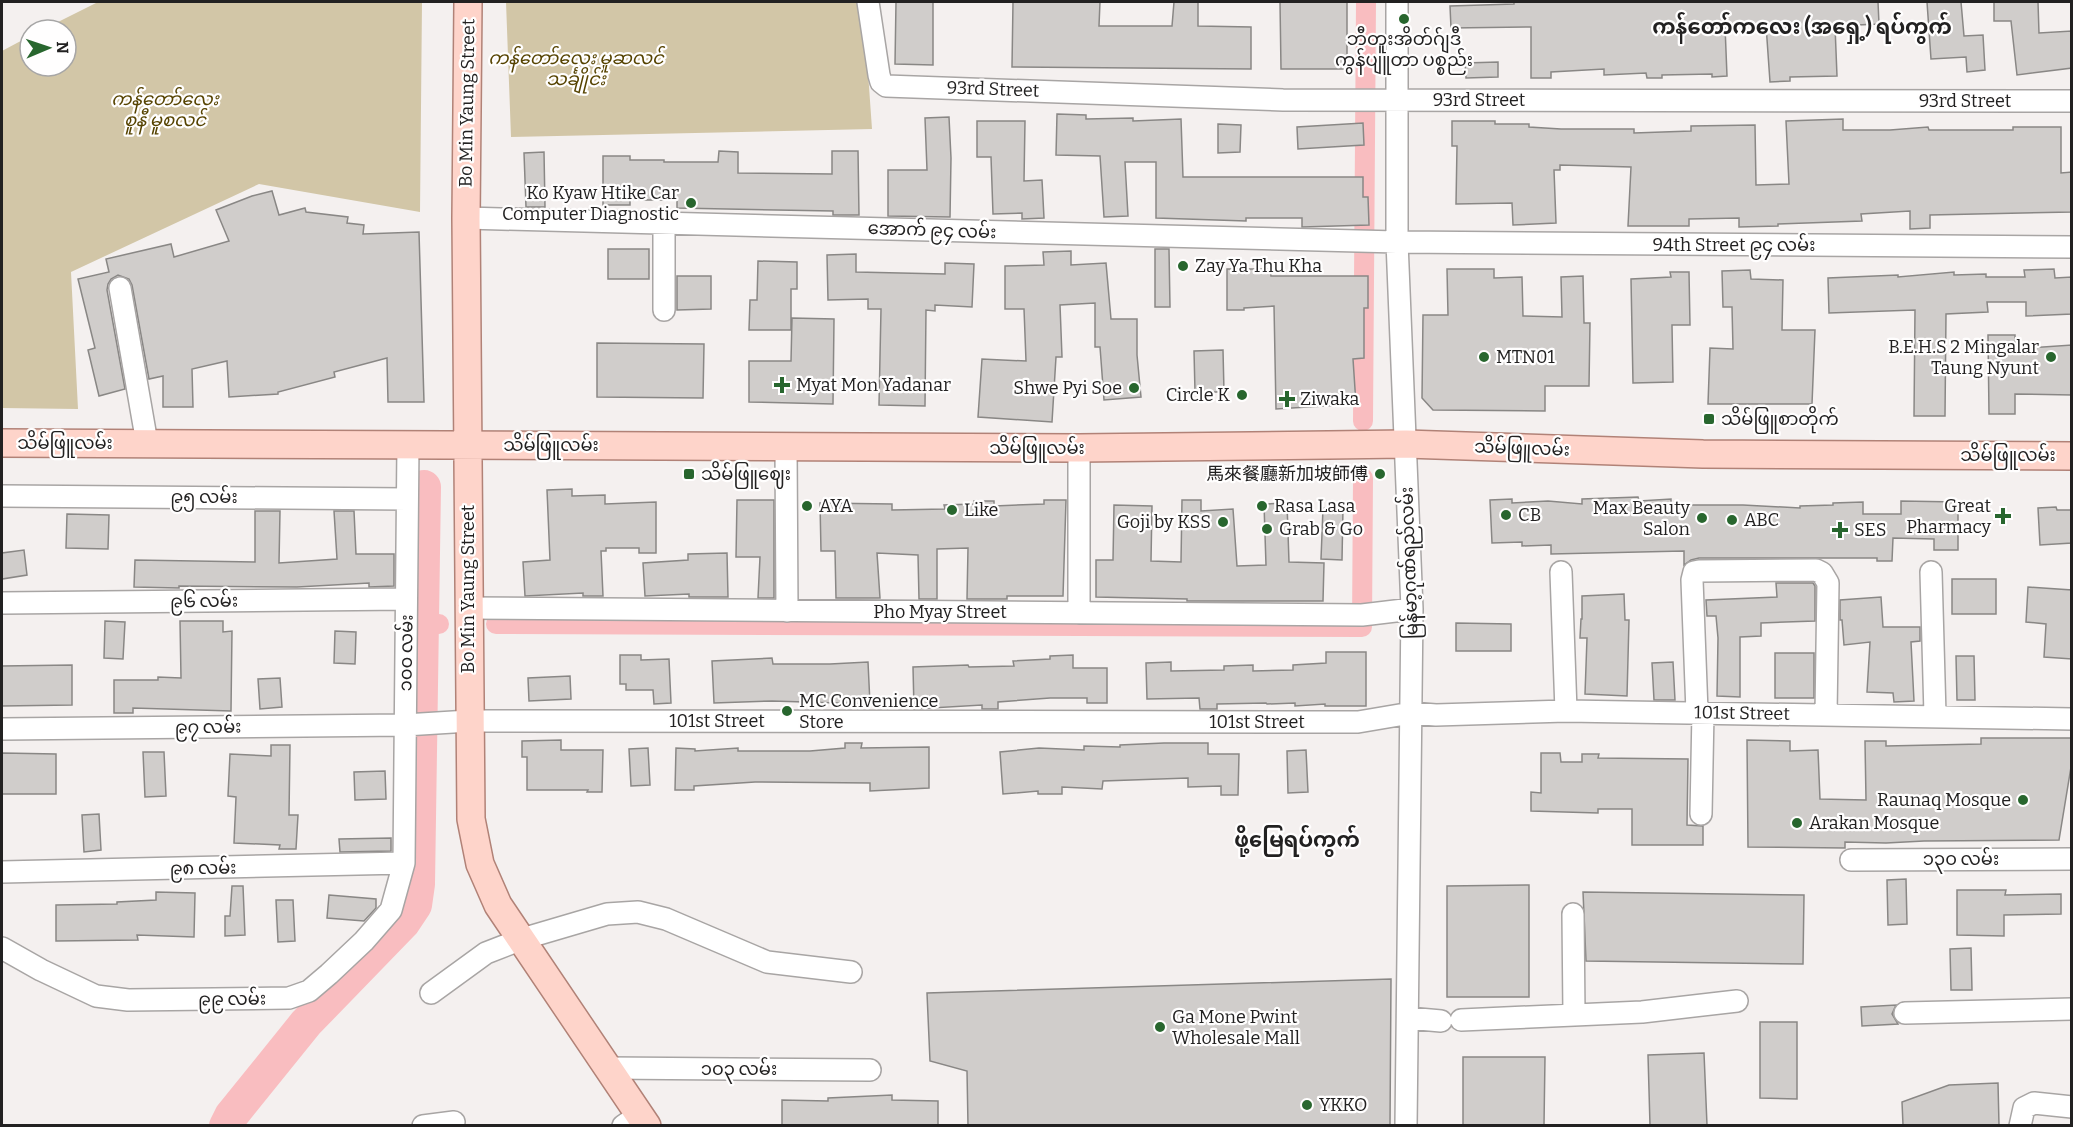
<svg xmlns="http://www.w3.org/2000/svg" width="2073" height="1127" font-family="Bitter,'Noto Sans SC','Noto Sans Myanmar',serif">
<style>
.green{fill:#d2c6a7}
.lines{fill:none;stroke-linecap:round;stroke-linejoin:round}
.canal{stroke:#f9bdc0;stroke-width:20}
.river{stroke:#f9bdc0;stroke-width:34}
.building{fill:#d0cdcb;stroke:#898785;stroke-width:1.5}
.minor-casing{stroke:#a8a5a4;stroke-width:24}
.major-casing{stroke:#b18277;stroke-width:30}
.minor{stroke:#fff;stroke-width:21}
.major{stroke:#fed4ca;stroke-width:27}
.poi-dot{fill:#28662e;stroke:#fffefe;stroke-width:2}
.labels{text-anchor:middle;stroke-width:4.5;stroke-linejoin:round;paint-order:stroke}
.poi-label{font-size:18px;fill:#222121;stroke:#fffefe;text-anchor:start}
.park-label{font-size:18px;font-style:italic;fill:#564301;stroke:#fffefe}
.street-label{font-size:18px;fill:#222121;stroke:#fffefe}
.quarter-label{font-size:21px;font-weight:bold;fill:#222121;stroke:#fffefe}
</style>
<rect width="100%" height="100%" fill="#f4f0ef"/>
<path class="green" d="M98 2H422L420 212 259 184 71 272 78 409 2 408V51L30 36V66H66V30H42Z
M506 2H863L872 129 511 137Z"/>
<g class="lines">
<path class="canal" d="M1363 421 1366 2
M423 624H439
M496 624 1362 627 1363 478"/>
<path class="river" d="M226 1126 231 1116 306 1023 403 923 415 905 418 884 424 487"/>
</g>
<path class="building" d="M896 2H933V65L895 64Z
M1013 2H1100L1099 26H1172L1174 2H1198V26L1251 27V69L1012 67Z
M1280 2H1347V69H1281Z
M1514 2H1878L1879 24 1835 26 1837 76 1790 77V81L1770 82 1766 25 1725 26 1727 76 1712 77V74L1662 75V78H1647L1646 73 1604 75V69L1551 72V78H1531V27L1451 28 1450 6 1514 4Z
M1927 2H1961L1964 36 1983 35 1985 70 1967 72 1966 57 1931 59Z
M1994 2H2038L2039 33 2072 31V68L2017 75 2011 21H1994Z
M1498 62V77L1466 78 1465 63Z
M1057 114 1086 115V119L1133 118V121L1181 119 1183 177H1363V197H1368L1369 225 1302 227V218H1246V221L1156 218V162H1125L1128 216 1104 217 1100 156 1056 155Z
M949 117 951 158 950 217 888 216V170H927L925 118Z
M1843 119V130H1890L1928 127 1929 130H2013V127H2061V173L2072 172V212L1930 215V228L1910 229V211L1861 214 1862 221 1778 224V226L1739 227V218L1689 219V226H1628L1631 167 1560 165V170H1554L1556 223 1513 225 1512 203 1456 204 1457 146H1452V121H1495V124H1529V127L1561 129H1634V133L1691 131V126L1755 125 1756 185 1789 184 1786 121Z
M977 121H1025L1024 181 1042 180 1044 218 1022 219V213L993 214 991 157H977Z
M1363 123 1364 145 1298 149 1297 127Z
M1218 124 1241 125 1240 152 1218 153Z
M719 151 738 152V173L832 174V151H858L859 215H833V211L677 208V200H630V205H603V156H630V160H664V162H718Z
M544 152 545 207H526L524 153Z
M272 191 279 215 305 208 306 212 348 217 347 223 364 225 363 234 419 232 424 402H388L387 358 334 372 335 377 278 392V394L229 397 227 361 192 369 193 407H163V376L149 379 132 285 129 279 118 275 111 279 108 284 107 290 125 389 99 396 88 350 95 348 78 279 109 272 106 259 171 244 174 257 229 241 216 210 252 196Z
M608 249H649V279H608Z
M1155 249H1169L1170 307H1155Z
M1071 251V265L1106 263 1111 319H1137V355L1141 397 1104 400 1100 347H1095V303L1060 305 1062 357H1056L1052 422 978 417 982 359 1026 361 1024 309H1005V266L1044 265 1043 252Z
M856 254V272L945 274V263L974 264 972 307 935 305V311L926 310 925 406 879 405 881 309H868V299L828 300 827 255Z
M758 261 797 262V289H791V330H749L750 300H757Z
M1227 269H1270L1271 276H1368V308H1364V358L1353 359 1356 404 1276 409 1274 306 1244 308V310H1227Z
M1447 269H1494V278L1522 277 1523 316 1562 317 1561 277 1583 276 1584 323H1590L1589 386H1545V411L1433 410 1422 398 1423 315H1448Z
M2054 269 2055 278 2072 277V314L2026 316V302H1987L1988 312 1946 314 1945 416H1914L1915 310 1829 313 1828 278 1898 275V277L1954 272V275L1986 274V277H2025L2024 270Z
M1750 270 1751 279 1783 280 1782 330H1815L1812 404H1708L1710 348 1733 349 1732 307H1723L1722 271Z
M1670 272H1689L1690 325H1672L1673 382 1633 383 1631 279 1671 277Z
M677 276H711V309L677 310Z
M792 318 834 319 833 404 749 402V361H791Z
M1988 335H2015V349L2072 345V395L2015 394V414H1989Z
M597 343 704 344 703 398 597 397Z
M1223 350 1224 392H1195L1194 351Z
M572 489V496L605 495V504L656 502V553H639V548H606V551H601L603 596H583V593L525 596 523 562 550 560 547 490Z
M1638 497 1639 501 1671 499V505H1743L1800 508V506L1833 505V503L1863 502V514H1901V501L1958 502V550H1934V539L1893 538 1892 561H1877V558H1699L1691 560 1684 565V551L1551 554V545L1522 546V542L1492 543 1490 500 1512 499V503L1548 501 1582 504V499Z
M737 500H774V598H758L760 557H736Z
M1044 500H1066L1063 596H1007V599H967L968 548 937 549V599H919L918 555 877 553 880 598H836L835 551H821L820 503 892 504V510L945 509 944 505 974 504V501H994V506L1044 504Z
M1182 500H1201V511L1233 509 1237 566 1266 565 1264 504 1287 503 1289 562 1324 563 1323 601H1187V599L1096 597V560H1113L1114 505 1152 506 1151 561 1181 562Z
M2056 507 2057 510H2072V543L2040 545 2038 508Z
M1323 508H1343L1342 560 1321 559Z
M255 511H280L279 563 337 559 334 511H354L356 554H394V586L369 587V583L297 587 179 586V588L134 587 135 560 255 562Z
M67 514 109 515 108 549 66 548Z
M24 550 27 575 2 579V553Z
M727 553 728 597H689V594L645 596 643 563 688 560V554Z
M1952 579H1996V614H1952Z
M1776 583H1813L1815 586V621L1761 623V636L1740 637V697L1717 696 1718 638 1716 616H1707L1706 600 1777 597Z
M2028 587 2072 590V659L2044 657 2046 624 2026 622Z
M1624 594 1625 620H1629L1627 696 1585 694 1587 638H1580L1581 619H1582V596Z
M1881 597 1883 627H1920V641L1911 642 1914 701 1894 702 1893 693 1867 692 1870 642 1844 645 1842 620H1840V600Z
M105 621 125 622 123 659 104 658Z
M180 621H223V632L232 631 231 711 133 708V713H114V680H158V677L181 678Z
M1456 623 1511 624V651H1456Z
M335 631 356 632 355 664 334 663Z
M1326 652H1366V706H1325V704L1295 706V703L1267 704 1266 703 1217 704V709H1200L1199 698 1147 699 1146 663 1171 662V671L1224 670V666L1253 665V671L1293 670V665L1326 663Z
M1775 653H1814V698H1775Z
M620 655H641V660L669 659 671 703 654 704 653 690H626V684H620Z
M1073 655V668H1107V703H1087V698H1050L998 702V709H982V705L914 709 913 667 968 665 969 667 1014 666 1013 661 1050 659V656Z
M1956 656H1974L1975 700H1957Z
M772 658 773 664H830L868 662 870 704 772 701 714 703 712 661Z
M1673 662 1675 700H1654L1652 663Z
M72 665V705L2 706V666Z
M570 676 571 699 529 701 528 678Z
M280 678 282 707 260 709 258 679Z
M1981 738H2072V761L2059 840 1924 841 1886 843 1845 842V848L1748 847 1747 740 1790 741V751L1818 750 1820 799 1866 800 1865 741H1886V746L1981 744Z
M561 740V750H603L602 792H587L588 790H527V757H522V741Z
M845 743H862L861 748 929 747V788L870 791V783L755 782 694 786V790H675L676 748 695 749V751L738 748V751H810L845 748Z
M1164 743H1208V754H1239L1238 795H1221V786L1188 787V778L1103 781 1102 789 1062 787V794H1038V791L1003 794 1000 752 1039 748 1084 750V746L1120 747V745Z
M271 745H290L289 815H298L296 849H279L280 845 234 843 236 797 228 796 230 754 271 756Z
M648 748 650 785 631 786 629 749Z
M1306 750 1308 792 1288 793 1287 751Z
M143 752H164L166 796 145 797Z
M2 753 56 754V794H2Z
M1541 753H1560L1561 762H1582V754H1599L1598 758 1688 759 1687 825 1703 826V845H1632V809H1598V813L1531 811V792L1541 793Z
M385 771 386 799 355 800 354 772Z
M99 814 101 850 84 852 82 815Z
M391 838V851L340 852 339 839Z
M1906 879 1907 924 1888 925 1887 880Z
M1529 885V997H1447V886Z
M232 886H243L245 935 225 936V916H230Z
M1957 890H2006L2005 895 2061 894V914L2004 915V936L1957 935Z
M156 892 195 893 194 937 137 935 138 940 56 941V905L117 904V902L156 900Z
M1583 892 1804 895 1803 964 1586 961Z
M329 895 376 899V908L364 921 327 918Z
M276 900H293L295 941 278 942Z
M1971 948 1972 990H1951L1950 949Z
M1391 979 1390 1125H968L967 1071 930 1061 927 993Z
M1896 1005 1892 1014 1898 1024 1862 1026 1861 1007Z
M1760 1022H1797V1099L1760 1098Z
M1704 1053 1707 1125H1650L1648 1055Z
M1463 1057H1545L1544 1125H1463Z
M1998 1083 1999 1125H1903L1902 1102 1949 1085Z
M892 1095V1100L938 1101V1125H782V1100L828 1101V1098Z"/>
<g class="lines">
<defs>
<path id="minor" d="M868 2 879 75 881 82 886 86 1283 100 2072 101
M1397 2V242L1412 609 1406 1126
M466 218 1397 242 2072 247
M664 223V310
M120 288 147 443
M786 447 787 611
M1079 448V613
M2 496 407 499
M1561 572 1566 711
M1931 572 1935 715
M2 603 406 599
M468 608 1362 615 1412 609
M1697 712 1692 580 1694 572 1699 571 1816 570 1822 573 1828 583 1826 714
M2 729 405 725 469 721 1358 722 1411 713 1436 715 1566 711 2072 719
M1701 814 1703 712
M1851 860 2072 859
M2 872 404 863
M1573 914 1574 1015
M2 948 41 970 96 996 128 1000 289 998 309 991 329 974 364 941 391 910 404 863 408 444
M431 993 486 953 522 939 607 914 638 912 666 919 767 962 851 972
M1905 1013 2072 1009
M1408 1018 1441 1021
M1461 1020 1642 1012 1737 1001
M607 1068 870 1070
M423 1126 454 1122
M623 1126 639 1115
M2020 1126 2024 1108 2034 1103 2072 1107"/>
<path id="major" d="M468 2 466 218 471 819 480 864 498 905 647 1126
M2 443 1079 448 1406 444 1703 454 2072 456"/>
</defs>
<use href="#minor" class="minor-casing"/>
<use href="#major" class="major-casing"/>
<use href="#minor" class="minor"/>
<use href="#major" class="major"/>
</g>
<g class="poi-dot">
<circle cx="1404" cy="19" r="6"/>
<circle cx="691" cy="203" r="6"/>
<circle cx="1183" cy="266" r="6"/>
<circle cx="1484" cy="357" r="6"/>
<circle cx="2051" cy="357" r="6"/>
<path d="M779 376h6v6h6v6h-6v6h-6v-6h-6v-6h6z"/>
<circle cx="1134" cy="388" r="6"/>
<circle cx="1242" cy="395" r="6"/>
<path d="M1284 390h6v6h6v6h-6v6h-6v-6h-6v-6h6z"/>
<rect x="1703" y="413" width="12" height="12" rx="3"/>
<rect x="683" y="468" width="12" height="12" rx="3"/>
<circle cx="1380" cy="474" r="6"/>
<circle cx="807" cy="506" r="6"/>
<circle cx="1262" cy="506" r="6"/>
<circle cx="952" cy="510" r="6"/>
<circle cx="1506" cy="515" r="6"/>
<path d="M2000 507h6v6h6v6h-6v6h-6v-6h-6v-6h6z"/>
<circle cx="1702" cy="518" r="6"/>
<circle cx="1732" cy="520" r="6"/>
<circle cx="1223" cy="522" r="6"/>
<circle cx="1267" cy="529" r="6"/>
<path d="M1837 521h6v6h6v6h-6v6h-6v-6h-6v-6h6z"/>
<circle cx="787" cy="711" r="6"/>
<circle cx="2023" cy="800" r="6"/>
<circle cx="1797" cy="823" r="6"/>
<circle cx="1160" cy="1027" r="6"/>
<circle cx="1307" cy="1105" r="6"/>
</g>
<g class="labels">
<g class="poi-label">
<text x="1404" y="45" text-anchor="middle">ဘီတူးအိတ်ဂ်ျဒီ<tspan x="1404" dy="21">ကွန်ပျူတာ ပစ္စည်း</tspan></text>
<text x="679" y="199" text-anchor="end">Ko Kyaw Htike Car<tspan x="679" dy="21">Computer Diagnostic</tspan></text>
<text x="1195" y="272">Zay Ya Thu Kha</text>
<text x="2039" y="353" text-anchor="end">B.E.H.S 2 Mingalar<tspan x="2039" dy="21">Taung Nyunt</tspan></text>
<text x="1496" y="363">MTN01</text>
<text x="796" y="391">Myat Mon Yadanar</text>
<text x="1122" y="394" text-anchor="end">Shwe Pyi Soe</text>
<text x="1230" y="401" text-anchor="end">Circle K</text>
<text x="1300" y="405">Ziwaka</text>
<text x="1721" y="425">သိမ်ဖြူစာတိုက်</text>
<text x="701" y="480">သိမ်ဖြူဈေး</text>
<text x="1368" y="480" text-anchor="end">馬來餐廳新加坡師傅</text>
<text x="819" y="512">AYA</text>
<text x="1274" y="512">Rasa Lasa</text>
<text x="1991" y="512" text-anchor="end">Great<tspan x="1991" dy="21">Pharmacy</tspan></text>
<text x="1690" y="514" text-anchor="end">Max Beauty<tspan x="1690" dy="21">Salon</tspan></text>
<text x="964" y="516">Like</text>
<text x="1518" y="521">CB</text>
<text x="1744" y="526">ABC</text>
<text x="1211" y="528" text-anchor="end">Goji by KSS</text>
<text x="1279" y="535">Grab &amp; Go</text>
<text x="1854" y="536">SES</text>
<text x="799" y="707">MC Convenience<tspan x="799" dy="21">Store</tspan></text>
<text x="2011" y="806" text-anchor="end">Raunaq Mosque</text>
<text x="1809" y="829">Arakan Mosque</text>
<text x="1172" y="1023">Ga Mone Pwint<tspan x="1172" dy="21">Wholesale Mall</tspan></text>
<text x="1319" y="1111">YKKO</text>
</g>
<g class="park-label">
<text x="576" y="64">ကန်တော်လေး မူဆလင်<tspan x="576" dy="21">သင်္ချိုင်း</tspan></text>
<text x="165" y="105">ကန်တော်လေး<tspan x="165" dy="21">စူနီ မူစလင်</tspan></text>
</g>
<g class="street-label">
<text transform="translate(993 89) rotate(2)" y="6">93rd Street</text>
<text x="1479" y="106">93rd Street</text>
<text x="1965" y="107">93rd Street</text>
<text transform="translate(467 103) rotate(-89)" y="6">Bo Min Yaung Street</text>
<text transform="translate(932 230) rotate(2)" y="6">အောက် ၉၄ လမ်း</text>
<text x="1734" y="251">94th Street ၉၄ လမ်း</text>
<text x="65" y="449">သိမ်ဖြူလမ်း</text>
<text x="551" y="451">သိမ်ဖြူလမ်း</text>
<text x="1037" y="454">သိမ်ဖြူလမ်း</text>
<text transform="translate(1522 448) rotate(2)" y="6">သိမ်ဖြူလမ်း</text>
<text x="2008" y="461">သိမ်ဖြူလမ်း</text>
<text x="204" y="503">၉၅ လမ်း</text>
<text transform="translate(1409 563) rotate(-92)" y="6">မြန်မာ့ဂုဏ်ရည်လမ်း</text>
<text transform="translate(468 589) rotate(-90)" y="6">Bo Min Yaung Street</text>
<text transform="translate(204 601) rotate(-1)" y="6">၉၆ လမ်း</text>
<text x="940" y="618">Pho Myay Street</text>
<text transform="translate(406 653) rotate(-89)" y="6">၁၀၀ လမ်း</text>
<text transform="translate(1742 713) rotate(1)" y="6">101st Street</text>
<text x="717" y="727">101st Street</text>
<text x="1257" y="728">101st Street</text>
<text transform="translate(208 727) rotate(-1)" y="6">၉၇ လမ်း</text>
<text x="1961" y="865">၁၃၀ လမ်း</text>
<text transform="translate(203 868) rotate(-1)" y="6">၉၈ လမ်း</text>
<text transform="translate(232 999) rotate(-1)" y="6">၉၉ လမ်း</text>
<text x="739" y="1075">၁၀၃ လမ်း</text>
</g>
<g class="quarter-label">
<text x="1802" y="34">ကန်တော်ကလေး (အရှေ့) ရပ်ကွက်</text>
<text x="1297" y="847">ဖို့မြေရပ်ကွက်</text>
</g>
</g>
<rect width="2073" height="1127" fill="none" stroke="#222121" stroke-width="6"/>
<g transform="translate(48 48) rotate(88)"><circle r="28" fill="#fffefe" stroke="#a7a6a6" stroke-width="1.5"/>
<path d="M0-4.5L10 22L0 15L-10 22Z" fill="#28662e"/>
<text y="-9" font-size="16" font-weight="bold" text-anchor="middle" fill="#222121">N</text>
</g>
</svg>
